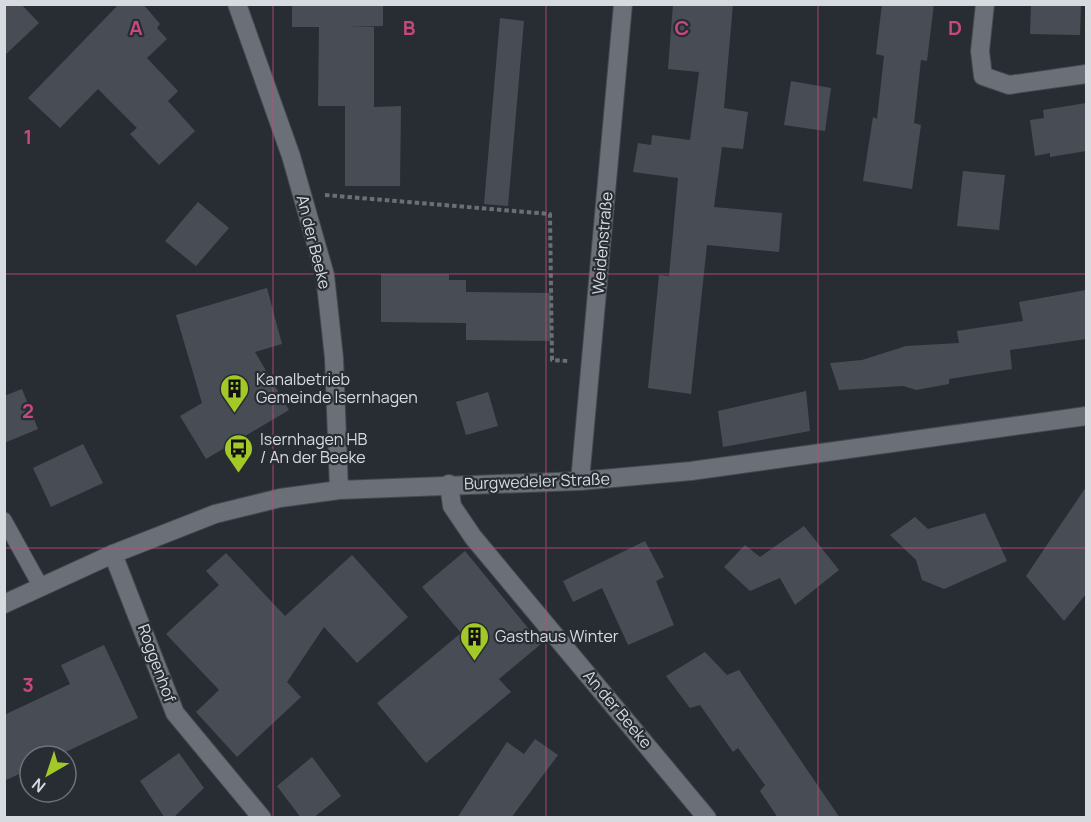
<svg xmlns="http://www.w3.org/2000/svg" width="1091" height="822" font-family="Manrope,sans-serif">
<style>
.building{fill:#484d55}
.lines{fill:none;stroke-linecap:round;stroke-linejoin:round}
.lane-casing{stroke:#44484f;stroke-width:17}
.street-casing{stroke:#44484f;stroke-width:20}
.secondary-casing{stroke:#44484f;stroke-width:20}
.path{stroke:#6b6f75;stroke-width:4;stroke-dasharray:4.5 3;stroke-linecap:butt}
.lane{stroke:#6a6f78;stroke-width:15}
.street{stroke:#6a6f78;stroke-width:18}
.secondary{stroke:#6a6f78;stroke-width:18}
.grid{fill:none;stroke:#c7487c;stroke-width:1.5;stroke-opacity:0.55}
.labels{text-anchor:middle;stroke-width:4.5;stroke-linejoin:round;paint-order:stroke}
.street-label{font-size:16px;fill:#d7dadf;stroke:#282d34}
.poi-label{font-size:16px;fill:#d7dadf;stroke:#282d34;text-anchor:start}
.grid-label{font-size:20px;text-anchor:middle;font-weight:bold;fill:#c7487c;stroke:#282d34;stroke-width:4.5;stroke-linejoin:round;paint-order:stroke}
</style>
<rect width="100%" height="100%" fill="#282d34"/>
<path class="building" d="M4 4H21L39 23 4 56Z
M119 4H143L160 24 157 28 167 39 147 58 178 91 168 101 195 131 159 165 130 134 137 128 98 89 60 128 28 98Z
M292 4H383V26L348 27H374V107L401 106 400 186H345V106H318L319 27H292Z
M673 4H733L724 108 748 112 743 149 722 147 714 207 782 213 779 252 707 245 691 394 648 388 659 275 669 276 678 178 633 172 638 143 651 145 652 135 690 140 699 72 668 69Z
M882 4H934L927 61 921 60 914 123 921 125 912 189 863 181 873 117 877 119 884 56 876 54Z
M1031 4H1081L1080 35 1030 34Z
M500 18 524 21 508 206 484 204Z
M791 81 831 88 825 131 784 125Z
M1086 103V151L1050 157V153L1035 156 1030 120 1044 118 1043 110Z
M963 171 1005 175 999 230 957 226Z
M198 202 229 228 196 266 165 241Z
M381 274H449V280H466V292L551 293V341L466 340V323L381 322Z
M267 288 282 344 255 352 289 410 206 459 180 416 202 403 176 315Z
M1086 290V339L1010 350 1012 369 949 379V384L916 390 903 386 839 390 830 363 862 360 906 346 959 343 957 331 1023 321 1019 302Z
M22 389 38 429 4 443V396Z
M806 391 810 431 723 447 718 411Z
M488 392 498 426 466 435 456 402Z
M83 444 103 483 51 507 33 468Z
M1086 487V594L1064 621 1026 576Z
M985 513 1007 561 944 589 922 580 916 560 890 535 915 517 928 529Z
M804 526 839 570 795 605 780 578 750 591 724 567 745 545 760 557Z
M645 541 664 577 656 581 674 625 628 645 602 588 573 602 563 581Z
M465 551 541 644 499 679 511 692 426 763 377 703 461 633 422 587Z
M226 553 285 616 352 555 408 617 357 663 324 627 287 682 301 697 237 757 196 712 219 690 166 634 219 585 206 571Z
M104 645 138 718 57 756H30V769L4 781V715L70 684 61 665Z
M705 652 727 675 739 670 840 818H778L760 791 765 785 738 748 733 752 700 705 690 708 666 676Z
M535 739 558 755 511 818H457L507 742 524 754Z
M179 753 204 788 173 818H165L140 781Z
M312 757 341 796 313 818H301L277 786Z"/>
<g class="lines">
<defs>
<path id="lane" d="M4 520 41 587"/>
<path id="street" d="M237 4 291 156 325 275 334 358 339 490
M985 4 980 51 983 76 1009 85 1086 74
M580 481 623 4
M449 484 452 506 473 537 707 818
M113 554 175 713 262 818"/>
<path id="secondary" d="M4 604 113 554 215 514 280 498 339 490 580 481 691 471 1086 416"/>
</defs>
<use href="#lane" class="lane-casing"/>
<use href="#street" class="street-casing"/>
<use href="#secondary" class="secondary-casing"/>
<path class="path" d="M325 195 550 214 552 360 569 361"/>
<use href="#lane" class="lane"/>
<use href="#street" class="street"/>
<use href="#secondary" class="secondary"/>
</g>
<path class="grid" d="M273 4V818M546 4V818M818 4V818M4 274H1086M4 548H1086"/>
<defs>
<symbol id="building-pin" viewBox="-11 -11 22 30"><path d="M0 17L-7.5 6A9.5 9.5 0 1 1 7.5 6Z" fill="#a2c928" stroke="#282d34"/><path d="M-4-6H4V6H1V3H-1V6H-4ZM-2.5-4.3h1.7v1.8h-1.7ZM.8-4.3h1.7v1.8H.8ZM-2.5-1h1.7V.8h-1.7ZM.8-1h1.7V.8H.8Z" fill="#111"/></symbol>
<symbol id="bus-pin" viewBox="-11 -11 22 30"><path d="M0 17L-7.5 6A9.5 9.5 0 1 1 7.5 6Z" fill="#a2c928" stroke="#282d34"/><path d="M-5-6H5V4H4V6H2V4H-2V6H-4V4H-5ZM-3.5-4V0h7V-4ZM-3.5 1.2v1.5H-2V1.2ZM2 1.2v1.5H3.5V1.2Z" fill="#111"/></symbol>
</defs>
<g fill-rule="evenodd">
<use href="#building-pin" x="218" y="372" width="33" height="45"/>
<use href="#bus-pin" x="222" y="432" width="33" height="45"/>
<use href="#building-pin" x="458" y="620" width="33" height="45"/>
</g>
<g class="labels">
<g class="street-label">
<text transform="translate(314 242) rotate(76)" y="6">An der Beeke</text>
<text transform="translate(602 243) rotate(-85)" y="6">Weidenstraße</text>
<text transform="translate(537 481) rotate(-2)" y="6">Burgwedeler Straße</text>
<text transform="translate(157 663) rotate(70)" y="6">Roggenhof</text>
<text transform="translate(618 709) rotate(50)" y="6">An der Beeke</text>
</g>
<g class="poi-label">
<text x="256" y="385">Kanalbetrieb<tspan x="256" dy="18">Gemeinde Isernhagen</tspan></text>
<text x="260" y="445">Isernhagen HB<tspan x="260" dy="18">/ An der Beeke</tspan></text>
<text x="495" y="642">Gasthaus Winter</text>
</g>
</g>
<g class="grid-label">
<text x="136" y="35">A</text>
<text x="409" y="35">B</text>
<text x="682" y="35">C</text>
<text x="955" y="35">D</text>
<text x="28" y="144">1</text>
<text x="28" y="418">2</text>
<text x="28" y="692">3</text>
</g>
<rect width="1091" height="822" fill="none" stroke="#d7dadf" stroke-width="12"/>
<g transform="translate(48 774) rotate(219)"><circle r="28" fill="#282d34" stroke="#6e7278" stroke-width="1.5"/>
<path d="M0-4.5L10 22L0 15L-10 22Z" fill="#a2c928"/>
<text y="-9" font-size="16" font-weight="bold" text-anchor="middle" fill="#d7dadf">N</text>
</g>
</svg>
